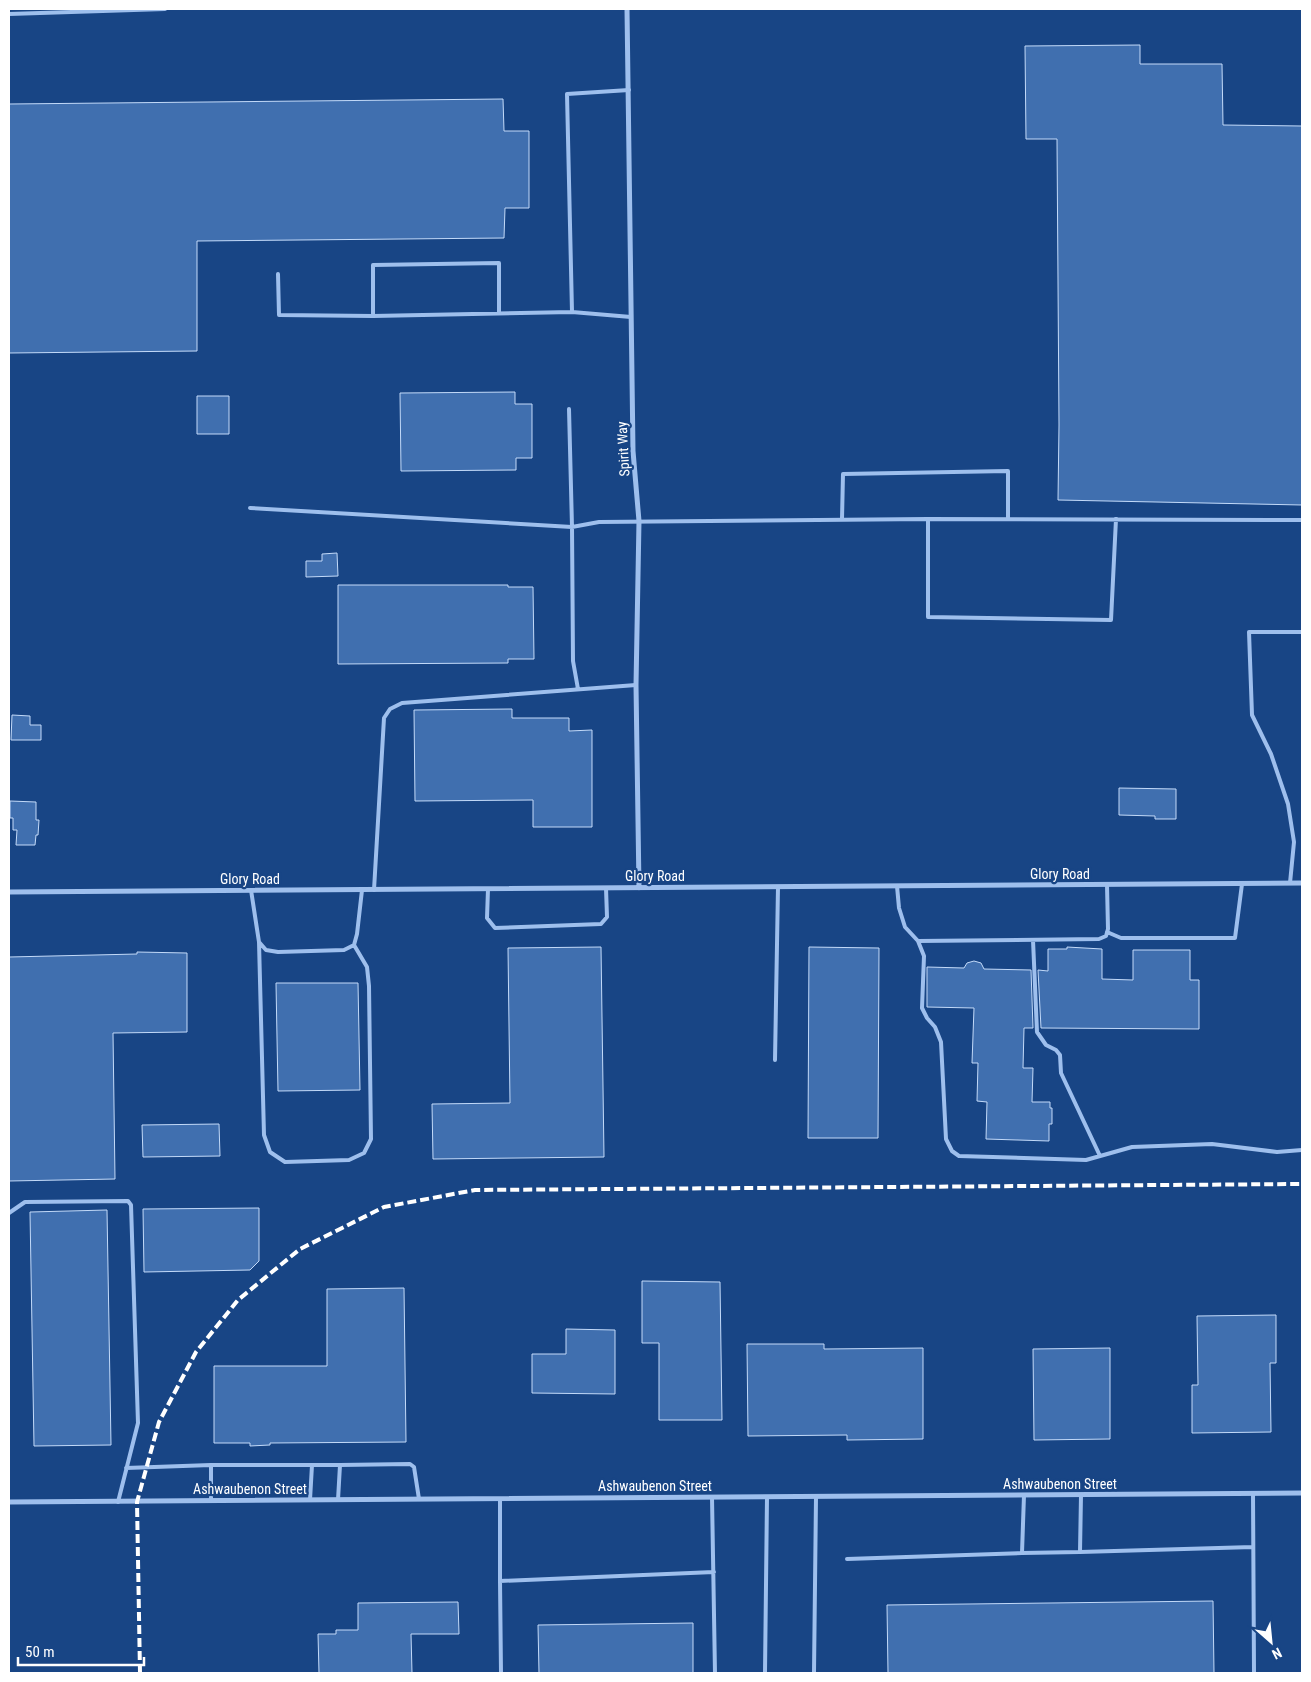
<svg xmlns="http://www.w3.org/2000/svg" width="1311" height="1682" font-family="'Roboto Condensed',sans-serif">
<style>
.building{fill:#406faf;stroke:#c3daf9}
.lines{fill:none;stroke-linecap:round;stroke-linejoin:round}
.lane{stroke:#9ebfed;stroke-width:4}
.street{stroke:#9ebfed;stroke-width:5}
.rail{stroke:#fff;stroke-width:4;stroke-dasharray:9 4;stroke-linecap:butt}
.labels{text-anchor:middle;stroke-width:4.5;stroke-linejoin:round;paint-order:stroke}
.street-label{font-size:14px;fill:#fff;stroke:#184585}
</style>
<rect width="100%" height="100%" fill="#184585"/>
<path class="building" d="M1140 45V64H1222L1223 125 1302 126V505L1058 500 1059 425 1057 139H1026L1025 46Z
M503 99 504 131H529V208H505L504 238 197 241V351L9 353V104Z
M515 392V404H532V458H516V470L401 471 400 393Z
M197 396H229V434H197Z
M337 553 338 576 306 577V561H322V554Z
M338 585H508V587H533L534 659H508V663L338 664Z
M512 709V718H569V731L592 730V827H533V800L415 801 414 710Z
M12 715 30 716V725H41V740H11Z
M1119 788 1176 789V819H1155V816L1119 815Z
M10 801 36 802V820H39L38 835H36L35 845H16L17 830H13V818H10Z
M601 947 604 1157 433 1159 432 1104 510 1103 508 948Z
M809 947 879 948 878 1138H808Z
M1067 947 1102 949V979L1133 980V950H1190V980H1199V1029L1041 1028 1038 970 1048 971V949H1067Z
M137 952 187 953V1032L113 1033 115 1179 9 1181V957L137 954Z
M974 961 981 963 984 969 1031 970 1033 1028H1024L1023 1068H1033L1032 1102H1050V1108H1052V1124H1049V1141L986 1139 987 1102 977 1101 978 1063H972L974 1008 927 1007V967L964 968 967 963Z
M276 983H358L360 1090 278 1091Z
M219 1124 220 1156 143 1157 142 1125Z
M259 1208V1261L250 1270 144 1272 143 1209Z
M107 1210 111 1445 34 1446 30 1212Z
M642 1281 720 1282 722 1420H659V1343H642Z
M404 1288 406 1442 270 1443V1445L250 1446V1443H214V1366H327V1289Z
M1276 1315V1363H1270L1271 1432 1192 1433V1385H1198L1197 1316Z
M566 1329 615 1330V1394L532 1393V1354H566Z
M747 1344H824V1349L923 1348V1439L847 1440V1435L748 1436Z
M1110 1348V1439L1034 1440 1033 1349Z
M1213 1601 1214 1673H888L887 1605Z
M458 1602 459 1634H411L412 1673H319L318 1634H336V1630H358V1603Z
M693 1623V1673H539L538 1625Z"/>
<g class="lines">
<path class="lane" d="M9 14 165 9
M629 90 567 94 572 312 631 317
M278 274 279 315 373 316 572 312
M373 316V265L499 263V313
M250 508 572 527 569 409
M842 519 843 474 1008 471V519
M928 519V617L1111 620 1116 519
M578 689 573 661 572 527 599 522 928 519 1302 520
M1290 883 1294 842 1288 804 1271 754 1252 715 1249 632H1302
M897 886 899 908 905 927 918 941 924 956 922 1008 927 1018 935 1027 941 1042 946 1139 952 1151 959 1156 1086 1160 1132 1147 1212 1144 1277 1152 1302 1150
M488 889 487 918 495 928 601 924 607 917 606 888
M251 890 259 942 266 950 278 952 344 950 354 945 357 934 362 890
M374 890 384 718 390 709 402 703 636 685
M1107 932 1121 938H1235L1242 884
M1033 940 1037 1032 1046 1045 1056 1050 1060 1055 1061 1073 1100 1156
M918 941 1099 939 1106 936 1108 929 1107 885
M259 942 264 1135 270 1152 285 1162 349 1160 364 1153 371 1139 369 986 367 967 354 945
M775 1060 778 887
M9 1213 25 1202 128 1201 131 1205 138 1423 118 1502
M126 1468 211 1465
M1253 1493 1254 1673
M1024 1495 1022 1553 1080 1552
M1081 1495 1080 1552 1253 1547
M712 1497 715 1673
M500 1499V1581L501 1673
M310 1500 312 1465H340
M338 1500 340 1465 410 1464 414 1467 419 1499
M211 1501V1465H312
M847 1559 1022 1553
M500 1581 714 1572
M765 1673 767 1497
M814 1673 816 1497"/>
<path class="street" d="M627 9 633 451 639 521 636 685 639 888
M9 892 1302 883
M9 1502 1302 1493"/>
<path class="rail" d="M140 1673 137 1502 159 1422 196 1352 238 1300 300 1249 384 1207 475 1190 1302 1184"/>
</g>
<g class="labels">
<g class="street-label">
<text transform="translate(623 449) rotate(-93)" y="5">Spirit Way</text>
<text x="1060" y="879">Glory Road</text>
<text x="655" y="881">Glory Road</text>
<text x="250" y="884">Glory Road</text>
<text x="1060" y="1489">Ashwaubenon Street</text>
<text x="655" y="1491">Ashwaubenon Street</text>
<text x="250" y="1494">Ashwaubenon Street</text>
</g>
</g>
<rect width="1311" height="1682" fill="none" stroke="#ffffff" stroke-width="20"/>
<g transform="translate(1271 1642) rotate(153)" stroke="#184585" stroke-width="4" paint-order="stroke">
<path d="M0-4L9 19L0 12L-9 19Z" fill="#ffffff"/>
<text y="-8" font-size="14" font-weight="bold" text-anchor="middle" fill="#ffffff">N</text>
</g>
<path d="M18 1657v8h126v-8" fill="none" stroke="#ffffff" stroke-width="2.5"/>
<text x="25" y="1657" font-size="15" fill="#ffffff" stroke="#184585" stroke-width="4" paint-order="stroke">50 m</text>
</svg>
